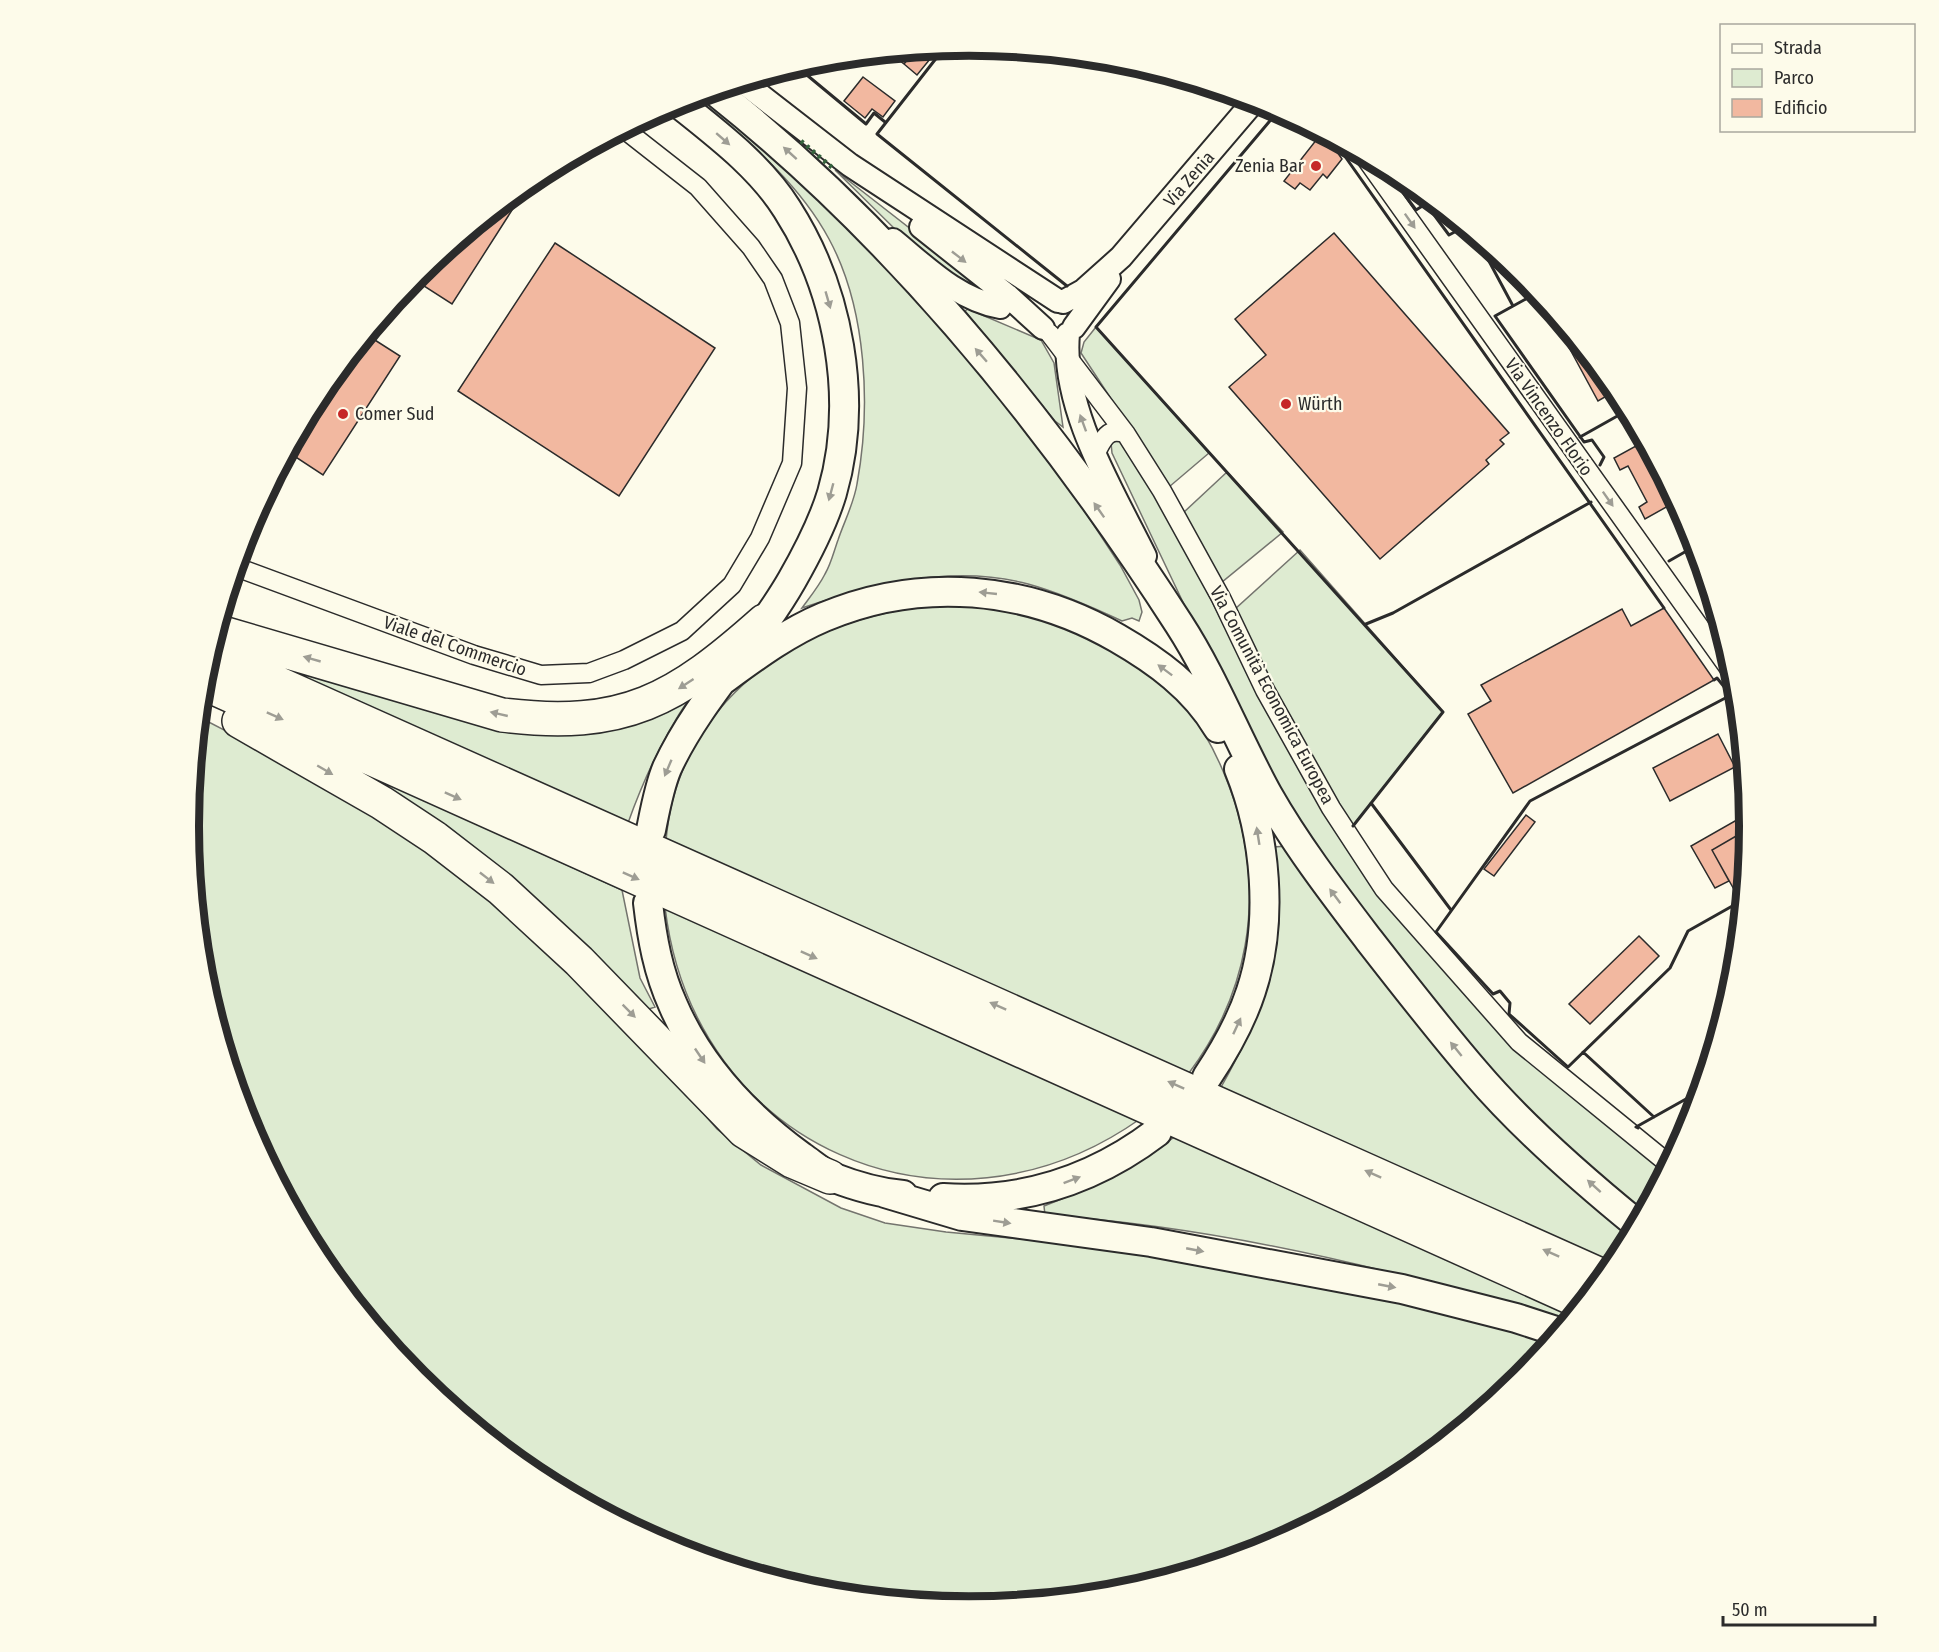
<svg xmlns="http://www.w3.org/2000/svg" width="1939" height="1652" font-family="'Fira Sans Condensed',sans-serif">
<style>
.green{fill:#deebd1;stroke:#74746e;stroke-width:1.5}
.building{fill:#f2b8a0;stroke:#2b2b2b;stroke-width:1.5}
.lines{fill:none;stroke-linecap:round;stroke-linejoin:round}
.minor-casing{stroke:#2b2b2b;stroke-width:21}
.tertiary-casing{stroke:#2b2b2b;stroke-width:26}
.primary-casing{stroke:#2b2b2b;stroke-width:32}
.motorway-casing{stroke:#2b2b2b;stroke-width:36}
.minor{stroke:#fdfbea;stroke-width:18}
.tertiary{stroke:#fdfbea;stroke-width:22}
.primary{stroke:#fdfbea;stroke-width:28}
.motorway{stroke:#fdfbea;stroke-width:33}
.hedge{stroke:#34623c;stroke-width:4.5;stroke-dasharray:3 4.5;stroke-linecap:butt}
.wall{stroke:#2b2b2b;stroke-width:3}
.oneway{fill:#9e9d94}
.poi-dot{fill:#c62828;stroke:#fdfbea;stroke-width:2}
.labels{text-anchor:middle;stroke-width:4.5;stroke-linejoin:round;paint-order:stroke}
.poi-label{font-size:18px;fill:#2b2b2b;stroke:#fdfbea;text-anchor:start}
.street-label{font-size:18px;fill:#2b2b2b;stroke:#fdfbea}
.rim{fill:none;stroke:#2b2b2b;stroke-width:8}
</style>
<rect width="100%" height="100%" fill="#fdfbea"/>
<path class="green" d="M698 96 764 147 870 251 994 385 1049 457 1120 565 1139 600 1142 612 1139 621 1132 618 1122 621C1092 607 1061 593 1028 584 953 564 873 584 802 608 810 597 819 586 825 574 831 564 834 551 838 540 844 522 854 503 857 484 871 408 867 309 829 239 798 181 745 139 696 97Z
M835 170 989 290 985 294 970 289 902 236Z
M968 309 1041 340 1054 363 1063 427 1055 421 965 311Z
M1096 327 1209 453 1169 487 1081 353 1084 342Z
M1116 438 1122 439C1146 480 1170 520 1192 562 1253 681 1308 805 1392 910L1666 1171 1642 1217 1475 1057 1342 889 1267 768 1219 678 1112 453 1111 443Z
M1227 472 1283 532 1222 582 1183 513Z
M1300 550 1443 712 1353 826C1306 758 1270 683 1234 610Z
M956 605C973 607 990 607 1006 609 1069 620 1145 660 1187 709 1210 737 1225 772 1236 806 1264 901 1248 994 1189 1073L666 841C678 692 817 607 956 605Z
M296 665 502 725 689 699C662 739 644 778 628 823L302 680 289 670Z
M199 717 367 804 478 890 577 979 679 1085 717 1129 761 1165 841 1208 885 1223 946 1232 1076 1244 1353 1290 1552 1341 1521 1378 1403 1476 1268 1548 1122 1592 969 1607 817 1592 670 1547 535 1475 417 1378 320 1260 248 1125 203 978 189 826Z
M338 761 622 890 640 978 655 1007 643 1011Z
M1289 846 1633 1233 1613 1267 1220 1089C1267 1005 1291 944 1273 847Z
M665 907 1140 1119C944 1257 693 1146 665 907Z
M1176 1136 1576 1313 1567 1323C1401 1270 1219 1227 1045 1215L1044 1206C1093 1187 1132 1167 1176 1136Z"/>
<path class="building" d="M939 48 917 75 904 64 915 50Z
M915 50 904 64 890 53Z
M863 77 895 101 883 117 872 109 865 118 844 101Z
M1317 139 1327 147 1330 142 1342 159 1327 178 1323 174 1310 190 1300 183 1295 189 1284 181Z
M505 201 514 207 452 304 413 279Z
M1334 233 1509 433 1500 440 1504 444 1486 460 1489 464 1380 559 1229 387 1266 355 1235 319Z
M555 243 715 348 619 496 458 391Z
M1555 315 1617 390 1598 401 1552 316Z
M367 335 400 356 323 475 288 452 320 392Z
M1645 441 1677 501 1645 519 1639 507 1647 502 1628 466 1620 470 1614 458Z
M1664 608 1714 680 1513 793 1468 714 1491 701 1481 685 1622 609 1631 626Z
M1718 734 1735 767 1670 801 1653 768Z
M1749 813 1750 828 1712 850 1729 881 1715 888 1691 846Z
M1526 815 1535 822 1494 876 1484 869Z
M1750 828 1744 888 1736 893 1712 850Z
M1639 936 1659 956 1590 1024 1569 1004Z"/>
<g class="lines">
<defs>
<path id="minor" d="M1364 156 1736 678
M1050 334 1126 434 1162 491 1221 598 1265 690 1331 808 1384 889 1519 1042 1670 1165
M1095 455C1102 440 1108 426 1126 434
M236 567 474 655 541 675 589 673 624 660 682 631 732 585 760 538 792 463 797 388 790 323 773 279 751 247 698 187 624 129"/>
<path id="tertiary" d="M743 82 850 165 1058 301
M921 227 1008 296 1043 328
M893 240C926 267 957 299 1000 307L1008 296
M1063 302 1083 291 1121 257 1255 100
M1074 327 1109 279
M1068 334C1061 408 1113 491 1145 556"/>
<path id="primary" d="M715 91C899 237 1052 427 1179 624 1214 678 1237 739 1268 795 1297 846 1334 894 1369 940 1404 985 1439 1030 1476 1073 1521 1126 1584 1181 1638 1225
M720 682C753 658 786 633 824 617 921 576 1027 586 1117 638 1157 661 1194 688 1218 728
M651 830C655 810 659 787 667 768 699 699 755 645 792 580 808 552 823 523 832 493 859 400 839 290 787 209 760 166 717 134 677 102
M648 903C652 938 658 972 673 1005 700 1068 747 1117 802 1157 811 1163 822 1173 832 1177 855 1186 880 1193 903 1195
M1207 1077C1225 1050 1241 1022 1251 991 1274 922 1266 835 1239 769
M885 1193 962 1216 1151 1242 1402 1289 1516 1318 1559 1332
M943 1198C1022 1203 1094 1180 1157 1132"/>
<path id="motorway" d="M216 631 502 715C625 730 675 700 764 621
M210 653 1605 1277
M203 683 1583 1303
M239 721 382 803 435 838 501 889 579 961 744 1131 792 1161 830 1177"/>
</defs>
<use href="#minor" class="minor-casing"/>
<use href="#tertiary" class="tertiary-casing"/>
<use href="#primary" class="primary-casing"/>
<use href="#motorway" class="motorway-casing"/>
<use href="#minor" class="minor"/>
<use href="#tertiary" class="tertiary"/>
<use href="#primary" class="primary"/>
<use href="#motorway" class="motorway"/>
<path class="hedge" d="M801 141 835 170"/>
<path class="wall" d="M945 47 877 134 1067 286
M796 66 866 124 874 113 885 122
M1279 110 1096 327 1443 712 1353 826
M1332 138 1664 608
M1384 167 1416 210 1432 200
M1426 204 1449 235 1464 227
M1475 235 1513 306
M1533 295 1495 316 1584 442 1592 440 1604 457 1600 465
M1580 437 1628 410
M1689 549 1708 583
M1669 561 1697 545
M1366 624 1393 613 1591 502
M1714 680 1717 678 1738 704
M1731 695 1530 801 1436 932 1493 994 1500 991 1510 1003 1509 1014 1568 1067 1670 968 1688 931 1743 900
M1371 803 1451 910
M1583 1052 1654 1117
M1638 1128 1636 1127 1702 1090"/>
</g>
<defs><path id="oneway-solid" d="M-6-.8H1V-3.2L6.5 0L1 3.2V.8H-6Z" transform="scale(1.5)"/></defs>
<g class="oneway">
<use href="#oneway-solid" transform="translate(723 139) rotate(41)"/>
<use href="#oneway-solid" transform="translate(790 153) rotate(-138)"/>
<use href="#oneway-solid" transform="translate(1410 221) rotate(55)"/>
<use href="#oneway-solid" transform="translate(959 257) rotate(38)"/>
<use href="#oneway-solid" transform="translate(828 300) rotate(74)"/>
<use href="#oneway-solid" transform="translate(981 355) rotate(-131)"/>
<use href="#oneway-solid" transform="translate(1083 423) rotate(-110)"/>
<use href="#oneway-solid" transform="translate(831 492) rotate(105)"/>
<use href="#oneway-solid" transform="translate(1608 499) rotate(55)"/>
<use href="#oneway-solid" transform="translate(1099 510) rotate(-125)"/>
<use href="#oneway-solid" transform="translate(988 593) rotate(-174)"/>
<use href="#oneway-solid" transform="translate(312 659) rotate(-164)"/>
<use href="#oneway-solid" transform="translate(1165 670) rotate(-143)"/>
<use href="#oneway-solid" transform="translate(686 684) rotate(147)"/>
<use href="#oneway-solid" transform="translate(499 714) rotate(-167)"/>
<use href="#oneway-solid" transform="translate(275 716) rotate(24)"/>
<use href="#oneway-solid" transform="translate(668 768) rotate(113)"/>
<use href="#oneway-solid" transform="translate(325 770) rotate(30)"/>
<use href="#oneway-solid" transform="translate(453 796) rotate(24)"/>
<use href="#oneway-solid" transform="translate(1258 836) rotate(-99)"/>
<use href="#oneway-solid" transform="translate(631 876) rotate(24)"/>
<use href="#oneway-solid" transform="translate(487 878) rotate(38)"/>
<use href="#oneway-solid" transform="translate(1335 896) rotate(-127)"/>
<use href="#oneway-solid" transform="translate(809 955) rotate(24)"/>
<use href="#oneway-solid" transform="translate(998 1006) rotate(-156)"/>
<use href="#oneway-solid" transform="translate(629 1011) rotate(45)"/>
<use href="#oneway-solid" transform="translate(1237 1026) rotate(-65)"/>
<use href="#oneway-solid" transform="translate(1456 1049) rotate(-129)"/>
<use href="#oneway-solid" transform="translate(700 1056) rotate(56)"/>
<use href="#oneway-solid" transform="translate(1176 1085) rotate(-156)"/>
<use href="#oneway-solid" transform="translate(1373 1174) rotate(-156)"/>
<use href="#oneway-solid" transform="translate(1072 1180) rotate(-21)"/>
<use href="#oneway-solid" transform="translate(1594 1186) rotate(-138)"/>
<use href="#oneway-solid" transform="translate(1002 1222) rotate(9)"/>
<use href="#oneway-solid" transform="translate(1195 1250) rotate(11)"/>
<use href="#oneway-solid" transform="translate(1551 1253) rotate(-156)"/>
<use href="#oneway-solid" transform="translate(1387 1286) rotate(11)"/>
</g>
<g class="poi-dot">
<circle cx="1316" cy="166" r="6"/>
<circle cx="1286" cy="404" r="6"/>
<circle cx="343" cy="414" r="6"/>
</g>
<g class="labels">
<g class="poi-label">
<text x="1304" y="172" text-anchor="end">Zenia Bar</text>
<text x="1298" y="410">Würth</text>
<text x="355" y="420">Comer Sud</text>
</g>
<g class="street-label">
<text transform="translate(1189 179) rotate(-49)" y="6">Via Zenia</text>
<text transform="translate(1549 417) rotate(55)" y="6">Via Vincenzo Florio</text>
<text transform="translate(455 646) rotate(19)" y="6">Viale del Commercio</text>
<text transform="translate(1272 695) rotate(62)" y="6">Via Comunità Economica Europea</text>
</g>
</g>
<path d="M0 0H1939V1652H0ZM199 826a770 770 0 1 1 1540 0a770 770 0 1 1-1540 0Z" fill="#fdfbea" fill-rule="evenodd"/>
<path class="rim" d="M199 826a770 770 0 1 1 1540 0a770 770 0 1 1-1540 0Z"/>
<rect x="1720" y="24" width="195" height="108" fill="#fdfbea" stroke="#a9a89e" stroke-width="1.5"/>
<rect x="1732" y="44" width="30" height="9" fill="#fdfbea" stroke="#a9a89e" stroke-width="1.5"/>
<text x="1774" y="54" font-size="18" fill="#2b2b2b">Strada</text>
<rect x="1732" y="69" width="30" height="18" fill="#deebd1" stroke="#a9a89e" stroke-width="1.5"/>
<text x="1774" y="84" font-size="18" fill="#2b2b2b">Parco</text>
<rect x="1732" y="99" width="30" height="18" fill="#f2b8a0" stroke="#a9a89e" stroke-width="1.5"/>
<text x="1774" y="114" font-size="18" fill="#2b2b2b">Edificio</text>
<path d="M1723 1616v9h152v-9" fill="none" stroke="#2b2b2b" stroke-width="3"/>
<text x="1732" y="1616" font-size="18" fill="#2b2b2b" stroke="#fdfbea" stroke-width="4.5" paint-order="stroke">50 m</text>
</svg>
